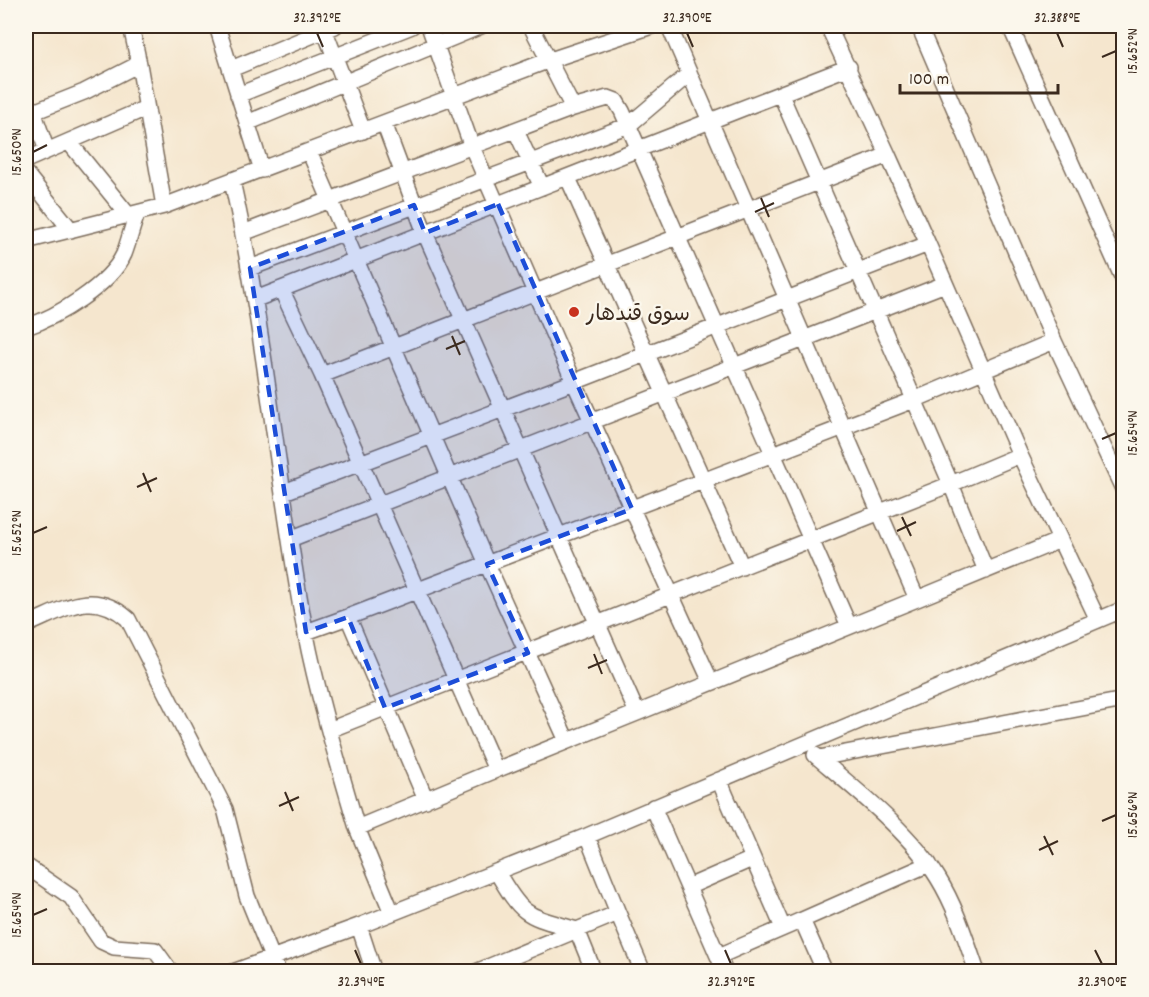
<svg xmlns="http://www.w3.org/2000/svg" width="1149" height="997" font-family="Dekko,'Playpen Sans Arabic',sans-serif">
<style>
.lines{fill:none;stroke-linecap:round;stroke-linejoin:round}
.minor-casing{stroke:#7c6c5c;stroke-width:18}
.minor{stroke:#fff;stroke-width:15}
.marked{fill:#1d4ed8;fill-opacity:0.2;stroke:#1d4ed8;stroke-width:4.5;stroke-dasharray:12 8;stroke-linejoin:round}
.ticks{fill:none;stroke:#3b2a1e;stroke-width:2}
.poi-dot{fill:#c8321e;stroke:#fbf7ec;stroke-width:2}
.labels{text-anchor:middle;stroke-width:4.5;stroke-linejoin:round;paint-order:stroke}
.poi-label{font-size:22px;fill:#3b2a1e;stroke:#fbf7ec;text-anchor:start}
.neatline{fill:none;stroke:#3b2a1e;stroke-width:2}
.ticks-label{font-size:15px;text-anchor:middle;fill:#3b2a1e}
</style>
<rect width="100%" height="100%" fill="#fbf7ec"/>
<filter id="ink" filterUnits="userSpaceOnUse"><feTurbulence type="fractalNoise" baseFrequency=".0167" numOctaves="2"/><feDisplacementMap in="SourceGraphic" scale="12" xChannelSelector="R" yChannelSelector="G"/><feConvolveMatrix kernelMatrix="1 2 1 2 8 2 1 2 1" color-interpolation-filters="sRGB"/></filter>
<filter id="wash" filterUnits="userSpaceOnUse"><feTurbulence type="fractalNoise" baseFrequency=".008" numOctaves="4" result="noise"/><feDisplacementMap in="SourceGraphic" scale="24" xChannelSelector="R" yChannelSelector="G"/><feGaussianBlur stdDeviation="1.35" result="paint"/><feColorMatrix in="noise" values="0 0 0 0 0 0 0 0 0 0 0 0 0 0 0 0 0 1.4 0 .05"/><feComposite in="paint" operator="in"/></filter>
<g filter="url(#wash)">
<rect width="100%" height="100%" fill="#f5e6ce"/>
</g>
<g filter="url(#ink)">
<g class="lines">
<defs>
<path id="minor" d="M217 26 262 170
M323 26 363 131
M531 26 573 108 608 98 616 101 622 111 849 626
M669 26 710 121 849 67
M919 26 1054 341 1124 491
M1010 26 1124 281
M139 64 164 206
M231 69 335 26
M238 95 412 26
M33 111 47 151
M26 115 84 92 139 64 131 26
M247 123 481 26
M384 123 425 233 637 713 496 770
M516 131 542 187
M69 142 129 216
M309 151 487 564 567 741
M26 160 146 108
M26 174 71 230
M568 178 742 567
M232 181C265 329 277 481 305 630 318 697 338 763 357 828
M243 233 573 108
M26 241 164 206 547 61 652 26
M928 244 1020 455 951 484 986 571
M250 268 629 125 689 74
M281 289 322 375 888 155 828 26
M256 299 710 121 917 599 637 713
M26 327C57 317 110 285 124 254 129 241 132 227 137 214
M322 375 496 770 357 828 392 913
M1020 455 1098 620
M284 492 574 382 472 147 429 26
M290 539 945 284
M917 599 1060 540
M26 625C63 610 93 587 128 619L225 809 247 896 278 972
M306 632 348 617
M711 682 574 382 928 244 888 155
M329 730 951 484 781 95
M815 755C855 789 911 833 938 878 956 907 966 940 977 972
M819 758 1124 700
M719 780 783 928
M426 800 348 617 914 400 1054 341
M653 807 725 972
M26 866 71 897 101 941 114 947 155 950 171 972
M497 872C524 919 527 915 577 930
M688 887 752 859
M618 913 643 972
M802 920 929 864
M359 926 374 972
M577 930 594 972
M719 956 802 920 825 972
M233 972 359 926 587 836 1124 609
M476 972 618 913 587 836"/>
</defs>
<use href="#minor" class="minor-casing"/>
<use href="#minor" class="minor"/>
</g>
</g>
<path class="marked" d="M498 204 632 509 487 564 528 653 385 708 348 617 306 632 250 268 414 205 425 233Z"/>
<path class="ticks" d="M317 33 323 47M687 33 693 47M1057 33 1063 47M1102 57 1116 51M33 152 47 145M761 198 769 217M755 212 774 203M452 336 460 355M446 349 465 341M1102 439 1116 433M143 473 151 492M137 487 157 478M902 517 911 536M897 531 916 522M33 533 47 527M594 654 602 674M588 668 607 660M285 792 293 811M279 806 299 797M1102 821 1116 815M1044 836 1053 855M1039 850 1058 841M33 915 47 909M355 950 361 964M725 950 731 964M1095 950 1102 964"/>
<circle class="poi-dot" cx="574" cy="312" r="6"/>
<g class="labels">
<g class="poi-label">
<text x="586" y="320">سوق قندهار</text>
</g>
</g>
<rect width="1149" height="997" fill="none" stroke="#fbf7ec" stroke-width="66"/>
<path d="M900 84v9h158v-9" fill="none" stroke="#3b2a1e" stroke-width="3"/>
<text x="909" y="84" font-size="18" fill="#3b2a1e" stroke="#fbf7ec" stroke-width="4.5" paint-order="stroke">100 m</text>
<rect x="33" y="33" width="1083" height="931" class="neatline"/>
<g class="ticks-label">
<text x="317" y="22">32.392°E</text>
<text x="687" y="22">32.390°E</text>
<text x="1057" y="22">32.388°E</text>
<text transform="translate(1132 51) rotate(-90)" y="5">15.652°N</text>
<text transform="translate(16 152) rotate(-90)" y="5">15.650°N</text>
<text transform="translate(1132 433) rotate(-90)" y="5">15.654°N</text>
<text transform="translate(16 533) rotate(-90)" y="5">15.652°N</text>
<text transform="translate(1132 815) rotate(-90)" y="5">15.656°N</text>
<text transform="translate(16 915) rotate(-90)" y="5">15.654°N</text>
<text x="361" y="986">32.394°E</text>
<text x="731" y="986">32.392°E</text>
<text x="1102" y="986">32.390°E</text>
</g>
</svg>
